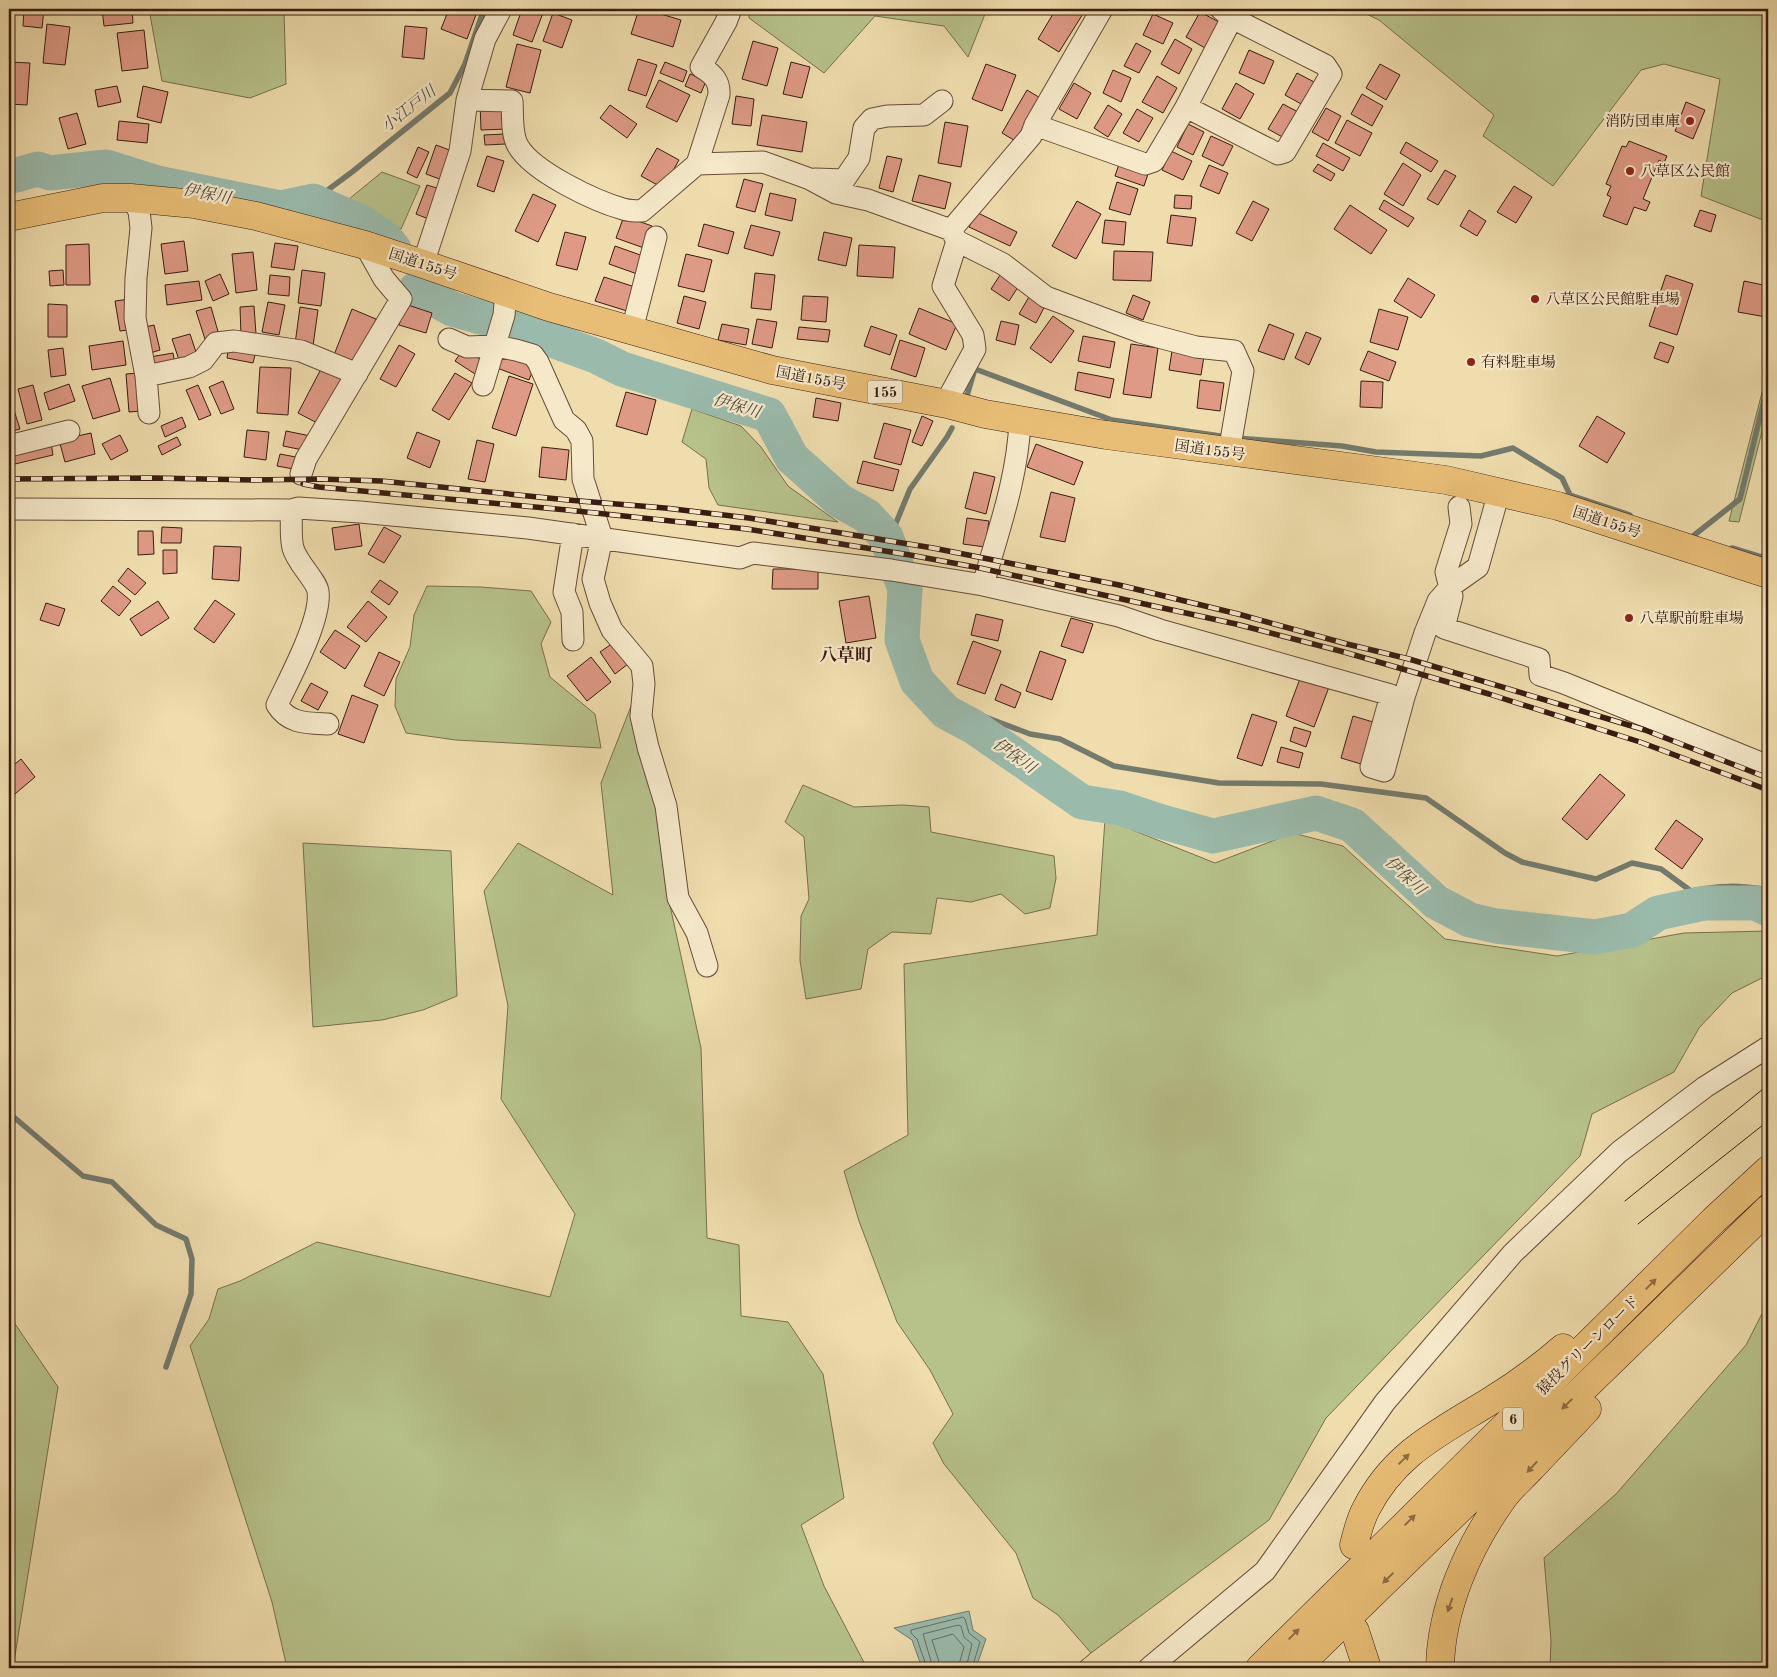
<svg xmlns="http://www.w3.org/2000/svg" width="1777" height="1677" font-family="'Old Standard TT','Noto Serif JP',serif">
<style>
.green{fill:#b7c28b;stroke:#786f4e}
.water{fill:#9abbac;stroke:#737b6e}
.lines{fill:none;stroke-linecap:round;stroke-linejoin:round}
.shore{stroke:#6a6c5e;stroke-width:1}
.stream{stroke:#737b6e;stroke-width:5.5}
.river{stroke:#9abbac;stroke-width:35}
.building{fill:#de9a85;stroke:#391c11}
.street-casing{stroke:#664c38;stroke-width:23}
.primary-casing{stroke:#391c11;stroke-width:29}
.highway-casing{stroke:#391c11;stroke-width:29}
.street{stroke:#f5e9ca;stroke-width:21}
.primary{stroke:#e8be76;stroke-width:28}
.highway{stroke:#e8be76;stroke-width:28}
.tram{stroke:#391c11;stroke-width:1}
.rail-casing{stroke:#391c11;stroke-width:5.5}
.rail{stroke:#f5e9ca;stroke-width:4;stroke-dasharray:11;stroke-linecap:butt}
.oneway{fill:#906d44}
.poi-dot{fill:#8f2418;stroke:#f5e9ca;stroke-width:2}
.labels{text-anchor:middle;stroke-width:4.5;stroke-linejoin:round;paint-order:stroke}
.shield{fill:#f5e9ca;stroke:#715a48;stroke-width:1}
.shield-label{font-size:14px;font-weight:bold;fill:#391c11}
.poi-label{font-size:15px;fill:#391c11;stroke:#f5e9ca;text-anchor:start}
.street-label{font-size:15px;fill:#391c11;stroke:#f5e9ca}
.water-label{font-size:16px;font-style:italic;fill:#564c40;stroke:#f5e9ca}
.quarter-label{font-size:18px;font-weight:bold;fill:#391c11;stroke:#f5e9ca}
</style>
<rect width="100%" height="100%" fill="#efddad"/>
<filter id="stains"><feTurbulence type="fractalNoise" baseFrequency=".004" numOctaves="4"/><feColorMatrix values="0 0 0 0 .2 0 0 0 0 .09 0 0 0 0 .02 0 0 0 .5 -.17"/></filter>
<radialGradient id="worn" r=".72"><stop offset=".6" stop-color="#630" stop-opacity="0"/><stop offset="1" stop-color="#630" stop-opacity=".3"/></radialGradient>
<path class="green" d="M149 9H284L286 84 250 98 162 81Z
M749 9H987L968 57 944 26 875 16 824 73 749 18Z
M1356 9H1768V222L1701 196 1720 79 1664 64 1641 70 1553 186 1483 136 1494 115 1379 20Z
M382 172 420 186 401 229 343 204Z
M1768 369V408L1739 522 1729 521Z
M692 409 741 426 761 447 788 486 838 522 718 505 709 488 706 459 682 442Z
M427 586 481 587 531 591 551 622 541 644 550 677 595 714 601 748 456 740 406 733 395 706 396 679 410 647 414 615Z
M633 701 660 825 666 887 701 1048 707 1238 739 1245 741 1316 788 1322 823 1374 844 1498 801 1525 824 1586 867 1668H287L272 1602 190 1346 209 1319 218 1289 240 1281 317 1242 550 1297 575 1214 501 1099 508 1006 484 891 518 843 613 895 601 783Z
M803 785 854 807 903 805 929 807 931 832 1054 856 1056 878 1050 908 1025 914 1001 894 971 902 937 898 931 934 892 932 868 949 861 989 806 999 800 960 801 916 809 899 804 837 785 822Z
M1105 819 1215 863 1293 833 1343 846 1445 939 1557 956 1684 933 1768 931V975L1732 993 1699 1028 1674 1072 1592 1114 1580 1156 1326 1418 1269 1520 1091 1653 1073 1668 1091 1653 1058 1615 1033 1598 1016 1553 944 1464 933 1443 953 1414 930 1370 897 1322 859 1221 844 1171 908 1135 904 964 1097 935Z
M303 843 451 851 457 996 423 1010 382 1020 313 1027Z
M1768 1302V1668H1550L1551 1640 1544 1558 1616 1494 1746 1345Z
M9 1315 58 1387 13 1668H9Z"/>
<path class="water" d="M969 1611 973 1630 986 1639 976 1668H922L912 1640 894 1628Z"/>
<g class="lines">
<path class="shore" d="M927 1668 917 1639 911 1633V1630L963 1617 965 1619 969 1633 980 1642 972 1668
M933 1668 923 1634 958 1625 961 1626 964 1637 972 1644 966 1668
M941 1668 932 1640 953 1634 964 1647 958 1668"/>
<path class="stream" d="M313 201 352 172 450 93 465 64 484 9
M966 399 975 369 1112 420 1227 437
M1236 438 1342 446 1376 452 1481 456 1513 448 1562 478 1570 495 1630 515
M1693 536 1740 499 1768 384
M886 537 896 523 910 489 947 437 952 428
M1732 548 1768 559
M980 715 1030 734 1060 739 1114 766 1219 783 1321 784 1426 798 1505 853 1522 862 1596 879 1632 863 1661 869 1691 891C1720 885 1739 885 1768 890
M9 1113 83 1176 112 1182 156 1225 186 1239 192 1259 191 1294 166 1367"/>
<path class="river" d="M9 177 38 169 50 173 106 167 157 183 280 208 313 201 363 223 386 239 394 249
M416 289 452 309 516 327 596 356 622 369 769 415 792 458 840 501 867 516 886 537 905 589 902 640 917 681 946 712 974 727 1082 802 1120 808 1159 821 1213 836 1316 813 1352 825 1436 902 1470 920 1496 926 1595 937 1632 930 1658 913 1705 903H1756L1768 909"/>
</g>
<path class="building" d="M24 9H44L42 28 23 26Z
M102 9H132L133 23 104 26Z
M449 9H478L467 39 441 29Z
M522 9H533L543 13 532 42 513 35Z
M639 9H644L681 20 673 47 631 34Z
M1056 9H1086L1059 52 1038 39Z
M1200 12 1219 22 1205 48 1186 37Z
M553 13 572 20 562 48 543 41Z
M1153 14 1173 23 1163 44 1143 35Z
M47 24 70 27 65 65 43 63Z
M405 26 427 28 424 59 402 57Z
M144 30 148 68 122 71 117 33Z
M1175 39 1192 49 1179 74 1161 64Z
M753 41 778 48 767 86 742 79Z
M1136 43 1151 51 1139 73 1124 66Z
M517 44 541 50 530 93 506 87Z
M1249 50 1274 61 1264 84 1239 73Z
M638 59 657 65 646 96 628 90Z
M9 62 30 63 27 105 9 104Z
M665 62 687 71 683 82 660 73Z
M791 62 810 67 802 98 783 94Z
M986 64 1016 75 1002 111 972 99Z
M1380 64 1400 75 1386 100 1366 88Z
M1113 70 1131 78 1121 102 1103 93Z
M1297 73 1316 83 1303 105 1285 95Z
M690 74 706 81 701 93 685 86Z
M1157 76 1177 88 1163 113 1142 102Z
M659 80 690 95 677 122 646 107Z
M1074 83 1091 93 1077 119 1059 109Z
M1236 83 1254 94 1240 119 1222 109Z
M117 86 121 102 98 107 95 90Z
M143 86 168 92 161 123 137 117Z
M1027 90 1042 99 1017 142 1002 133Z
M1362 94 1383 106 1372 126 1351 114Z
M736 96 754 99 751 126 732 124Z
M506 101 507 129 481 130 480 102Z
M1686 102 1705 110 1693 139 1675 131Z
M1283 104 1300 113 1286 139 1268 129Z
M610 105 637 124 627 138 600 118Z
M1108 105 1122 114 1108 137 1094 128Z
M1326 108 1341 116 1328 141 1312 132Z
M1137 109 1153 118 1139 142 1123 133Z
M77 113 86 144 68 149 59 118Z
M762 115 807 122 802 152 757 145Z
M1347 120 1372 133 1360 156 1335 143Z
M119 121 149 124 147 143 117 140Z
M945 122 968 126 961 167 938 163Z
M1188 124 1204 132 1193 155 1177 147Z
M505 134 506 144 485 145 484 135Z
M1211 136 1233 146 1223 166 1202 156Z
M1629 141 1667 156 1664 163 1659 160 1643 199 1650 202 1646 211 1634 207 1627 225 1603 216 1611 197 1607 195 1611 186 1606 184 1622 146 1626 147Z
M1406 142 1438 161 1431 172 1400 153Z
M1323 143 1350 158 1343 171 1316 156Z
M436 145 455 152 445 181 426 174Z
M418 147 429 152 417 178 407 173Z
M657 148 679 160 663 188 641 176Z
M1171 151 1192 161 1183 180 1162 170Z
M487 156 504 161 494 192 477 186Z
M887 156 902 159 893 192 879 188Z
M1403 163 1421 175 1403 206 1384 194Z
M1119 164 1148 174 1144 186 1115 176Z
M1318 164 1335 174 1331 181 1313 171Z
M1209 165 1228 173 1219 194 1200 186Z
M1445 170 1456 176 1438 205 1427 199Z
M919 175 951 183 945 209 912 201Z
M744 179 763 184 755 212 736 207Z
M1117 182 1138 189 1130 215 1109 209Z
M427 185 443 190 431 220 416 214Z
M1514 186 1532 197 1516 223 1497 212Z
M770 193 796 199 792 221 765 215Z
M533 194 556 205 538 242 515 231Z
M1175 195 1192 196 1191 209 1174 208Z
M1384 200 1414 218 1408 227 1379 209Z
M1077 201 1101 214 1076 259 1052 246Z
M1253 201 1269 209 1252 241 1236 233Z
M1350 205 1387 230 1371 254 1334 229Z
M1469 210 1486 221 1477 236 1460 226Z
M1700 210 1716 215 1711 232 1694 226Z
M976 212 1017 232 1010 246 969 227Z
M1171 215 1196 218 1192 246 1167 243Z
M624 216 652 226 644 248 616 238Z
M1105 220 1126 222 1124 245 1102 243Z
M704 224 734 232 728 254 698 246Z
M751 225 780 232 773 256 744 248Z
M565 232 586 237 577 270 556 265Z
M824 232 852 238 846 266 818 260Z
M184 241 188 271 165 274 161 244Z
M275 243 298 246 294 270 271 267Z
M89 244 90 285H66V245Z
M859 245 895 247 893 278 857 276Z
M615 246 646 257 640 275 609 264Z
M1114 251 1153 252 1151 281 1113 280Z
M253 252 257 290 236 293 232 254Z
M686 254 712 260 704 292 678 286Z
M63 270 64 285 50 286 49 271Z
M302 270 325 273 321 306 298 303Z
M1002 272 1020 284 1009 301 991 289Z
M755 273 775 275 771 310 751 308Z
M220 274 229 294 213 301 205 281Z
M270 275 290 277 289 296 268 294Z
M1666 275 1693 284 1677 335 1649 326Z
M604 277 635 287 627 311 595 301Z
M1408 278 1435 295 1421 318 1394 301Z
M199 281 202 300 167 305 165 285Z
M1744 281 1768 286V307L1766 317 1738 312Z
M1030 295 1046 304 1036 323 1019 314Z
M1133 295 1150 302 1143 320 1126 313Z
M684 296 706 302 699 329 677 323Z
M803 296 828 297 826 322 801 320Z
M130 299 135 329 120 331 115 301Z
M268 302 285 305 279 335 262 332Z
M48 304 67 305V337H48Z
M405 304 432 313 426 333 399 325Z
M254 306 256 334 241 335 240 307Z
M211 307 219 335 205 339 196 311Z
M300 307 318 310 313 346 295 344Z
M919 308 957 324 946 350 909 334Z
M352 309 376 319 358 365 334 355Z
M1379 309 1408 317 1398 350 1370 342Z
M1053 316 1074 331 1051 363 1030 348Z
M757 319 777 322 772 348 752 344Z
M1001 321 1019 325 1015 345 996 340Z
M722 324 749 329 746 345 718 340Z
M1269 324 1294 334 1284 360 1258 351Z
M154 325 160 350 147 354 141 328Z
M871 326 897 335 890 355 864 346Z
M799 327 830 330 828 342 797 339Z
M1306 332 1321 338 1309 365 1295 358Z
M190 334 197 355 179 360 172 339Z
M1083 336 1115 342 1110 368 1078 361Z
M900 340 925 348 916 377 891 369Z
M123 341 126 365 92 370 89 346Z
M1660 342 1674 347 1668 363 1654 358Z
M1131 344 1158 348 1151 398 1123 394Z
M399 345 415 354 396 387 380 379Z
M229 346 256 351 253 363 227 358Z
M63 348 66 375 51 377 48 350Z
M464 348 484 362 475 374 455 361Z
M1172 351 1204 356 1201 375 1169 370Z
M1368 351 1396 362 1389 381 1360 370Z
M503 352 535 365 529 380 497 368Z
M173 353 175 364 152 367 150 357Z
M260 367 291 368 288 415 257 413Z
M321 369 344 381 321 425 298 413Z
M1078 372 1114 379 1110 398 1075 390Z
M140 373 142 411 129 412 126 374Z
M455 373 472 383 449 420 432 410Z
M509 376 533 384 516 436 492 428Z
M110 378 120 411 93 419 82 386Z
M1200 380 1224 383 1220 411 1197 408Z
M223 381 234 409 221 414 209 387Z
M1361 381 1383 382 1382 408 1360 407Z
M69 384 75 401 49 410 44 393Z
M33 385 42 420 27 424 18 389Z
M198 385 211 415 199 420 186 390Z
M626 392 656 400 647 435 616 426Z
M816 398 841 403 838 421 813 417Z
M12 404 20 429 9 432V405Z
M922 416 933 421 922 446 912 442Z
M1597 416 1625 433 1607 463 1579 446Z
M182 417 186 427 165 437 161 426Z
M884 423 911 430 901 465 874 458Z
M247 430 269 432 266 460 244 457Z
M286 431 311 436 308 451 283 446Z
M417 432 440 441 430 468 407 458Z
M91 433 95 454 65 462 59 440Z
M120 435 128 451 111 460 102 444Z
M177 437 181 445 162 455 158 446Z
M477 440 494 444 485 482 468 479Z
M51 443 53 455 15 464 12 452Z
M1036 444 1083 462 1074 485 1027 467Z
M542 447 569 450 566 480 539 477Z
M280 454 301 458 299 470 277 466Z
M863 461 899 470 893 491 857 483Z
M974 472 995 477 986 514 965 508Z
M1051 492 1075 498 1065 542 1040 537Z
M967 518 989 521 985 547 963 544Z
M359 524 362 546 335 550 332 528Z
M162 527 182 528 181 543H161Z
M384 527 401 536 384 563 368 554Z
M138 531H153L154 554 138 555Z
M214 546 241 547 239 581 212 579Z
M163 550H177V573L163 574Z
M128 568 146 583 135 595 118 581Z
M773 569H818V589H772Z
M380 580 398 592 389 605 371 592Z
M113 586 131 601 119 616 101 601Z
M869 596 876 638 846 643 839 601Z
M215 600 235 614 214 643 194 629Z
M158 601 169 618 141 636 130 619Z
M368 601 387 617 366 642 347 627Z
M46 603 65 609 59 626 40 620Z
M976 614 1003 620 998 641 971 635Z
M1071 618 1093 624 1083 653 1061 646Z
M335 630 360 646 345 669 320 652Z
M973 641 1001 651 985 694 957 684Z
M613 643 628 664 615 674 600 652Z
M1040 651 1066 660 1052 700 1026 691Z
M379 652 400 662 384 696 364 686Z
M591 657 611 682 587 701 567 676Z
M1301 676 1329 687 1314 727 1286 716Z
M311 683 328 692 318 710 301 701Z
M1001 684 1021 693 1015 708 995 700Z
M352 695 378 705 364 743 338 734Z
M1252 714 1277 722 1262 766 1237 758Z
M1353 716 1373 722 1361 764 1341 758Z
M1294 727 1311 732 1306 747 1290 741Z
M1281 747 1303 753 1299 768 1277 762Z
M21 759 35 777 9 799V769Z
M1600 774 1625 795 1587 840 1562 819Z
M1676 820 1703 839 1682 869 1655 849Z"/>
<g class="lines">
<defs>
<path id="street" d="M731 9 726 22 701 67C713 74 720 81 719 95L697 164 763 162 810 179 836 193 868 200 951 230 957 241 1003 264 1046 297 1140 332 1196 347 1234 351 1243 371 1229 452
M467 100 512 101C513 115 511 134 518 146 533 172 595 201 623 209 629 211 636 211 642 211L697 164
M1186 107 1232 18
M1035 125 1145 164 1154 161 1186 107 1278 154 1285 152 1331 74 1325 65 1232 18 1221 9
M815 179 844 180 859 158 864 128 872 119 887 116 924 115 942 101
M131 198 139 211 141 228 136 278 135 318 146 376 149 413
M951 230 1031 136 1035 125 1102 9
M423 264 460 151 467 100 485 39 501 9
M632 330 656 237
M449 339 467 347 495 346 516 350 533 355 538 362 564 420 576 430 582 441 583 479 602 538 593 579 600 603 612 630 642 666 644 684 641 716 648 747 666 806 678 898 697 933 707 966
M146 376 189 367 203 360 216 343 234 341 301 351 357 374
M483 385 504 315 506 292
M947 404 950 395 975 349 973 335 943 286 957 241
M9 446 69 431
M301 474 306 459 401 299 384 279 365 245
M1459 507 1461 524 1446 572 1452 596 1444 628 1539 659 1540 675 1564 683 1768 766
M9 509 291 510 298 508 360 512 528 528 740 558 753 553 891 570 983 585 1119 616 1160 630 1391 695 1371 767 1384 771 1404 697 1425 633 1438 601 1451 586 1478 567 1499 492
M291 510C292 522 290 537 293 548 297 563 316 580 318 591 322 619 289 679 277 705 289 724 307 723 328 724
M573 534 564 592 572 612 573 640
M983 585C998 532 1018 477 1020 420
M1149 1668 1265 1571 1385 1402 1513 1253 1619 1152 1705 1087 1768 1047"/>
<path id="primary" d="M1354 1545C1357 1533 1360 1520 1366 1509 1395 1452 1441 1432 1492 1400 1517 1385 1541 1367 1563 1348
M1355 1631 1367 1668
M1260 1668 1714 1220 1768 1170
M1296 1668 1768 1209
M1440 1668C1441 1608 1468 1547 1503 1498 1511 1487 1522 1478 1531 1468 1550 1448 1568 1429 1587 1409"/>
<path id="highway" d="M9 217 103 198H131L194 204 256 216 365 245 423 264 549 307 772 370 947 404 985 414 1106 435 1446 480 1558 506 1768 574"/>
</defs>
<use href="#street" class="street-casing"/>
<use href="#primary" class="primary-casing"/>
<use href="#highway" class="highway-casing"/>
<use href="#street" class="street"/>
<use href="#primary" class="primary"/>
<use href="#highway" class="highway"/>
<path class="tram" d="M1625 1201 1768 1085
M1638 1224 1768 1121"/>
<defs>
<path id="rail" d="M9 479 154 478 254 480 320 479 381 481 568 500 665 508 749 518 933 548 1119 585 1238 614 1347 644 1409 659 1645 730 1768 778
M303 484 319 487 567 510 747 529 910 555 980 568 1236 624 1344 652 1489 694 1640 742 1768 790"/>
</defs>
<use href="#rail" class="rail-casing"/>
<use href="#rail" class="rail"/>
</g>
<defs><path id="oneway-solid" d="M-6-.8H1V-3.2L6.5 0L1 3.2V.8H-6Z" transform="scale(1.25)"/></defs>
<g class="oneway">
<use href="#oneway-solid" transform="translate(1651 1284) rotate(-45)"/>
<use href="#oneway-solid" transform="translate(1567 1404) rotate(136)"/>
<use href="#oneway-solid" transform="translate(1404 1459) rotate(-44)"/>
<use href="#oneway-solid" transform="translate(1532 1467) rotate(133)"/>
<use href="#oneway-solid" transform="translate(1410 1520) rotate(-45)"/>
<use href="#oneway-solid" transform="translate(1388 1578) rotate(136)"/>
<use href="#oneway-solid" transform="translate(1450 1605) rotate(109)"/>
<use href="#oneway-solid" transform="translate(1294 1634) rotate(-45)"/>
</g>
<g class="poi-dot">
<circle cx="1690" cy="121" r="5"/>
<circle cx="1630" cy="171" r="5"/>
<circle cx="1535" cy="299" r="5"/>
<circle cx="1471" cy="362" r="5"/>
<circle cx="1629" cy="618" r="5"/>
</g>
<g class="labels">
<g class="shield">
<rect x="867.5" y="380.5" width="35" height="23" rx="4"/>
<rect x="1503" y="1407.5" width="20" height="23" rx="4"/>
</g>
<g class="shield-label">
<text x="885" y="397">155</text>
<text x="1513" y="1424">6</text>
</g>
<g class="poi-label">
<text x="1680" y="126" text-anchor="end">消防団車庫</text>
<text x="1640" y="176">八草区公民館</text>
<text x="1545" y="304">八草区公民館駐車場</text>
<text x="1481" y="367">有料駐車場</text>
<text x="1639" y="623">八草駅前駐車場</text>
</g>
<g class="street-label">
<text transform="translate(423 264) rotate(18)" y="5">国道155号</text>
<text transform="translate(811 378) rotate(11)" y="5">国道155号</text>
<text transform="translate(1210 450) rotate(8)" y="5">国道155号</text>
<text transform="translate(1607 522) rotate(18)" y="5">国道155号</text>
<text transform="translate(1588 1345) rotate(-44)" y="5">猿投グリーンロード</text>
</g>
<g class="water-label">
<text transform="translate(408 108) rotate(-38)" y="6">小江戸川</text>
<text transform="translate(207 193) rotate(11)" y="6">伊保川</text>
<text transform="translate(737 405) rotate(17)" y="6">伊保川</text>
<text transform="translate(1015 755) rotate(35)" y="6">伊保川</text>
<text transform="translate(1406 875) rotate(43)" y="6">伊保川</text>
</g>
<g class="quarter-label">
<text x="846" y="661">八草町</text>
</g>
</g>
<rect width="1777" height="1677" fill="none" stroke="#efddad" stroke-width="30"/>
<rect x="10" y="10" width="1757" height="1657" fill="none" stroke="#391c11" stroke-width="2.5"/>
<rect x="15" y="15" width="1747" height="1647" fill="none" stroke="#391c11"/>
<rect width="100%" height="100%" filter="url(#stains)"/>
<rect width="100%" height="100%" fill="url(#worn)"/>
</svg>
